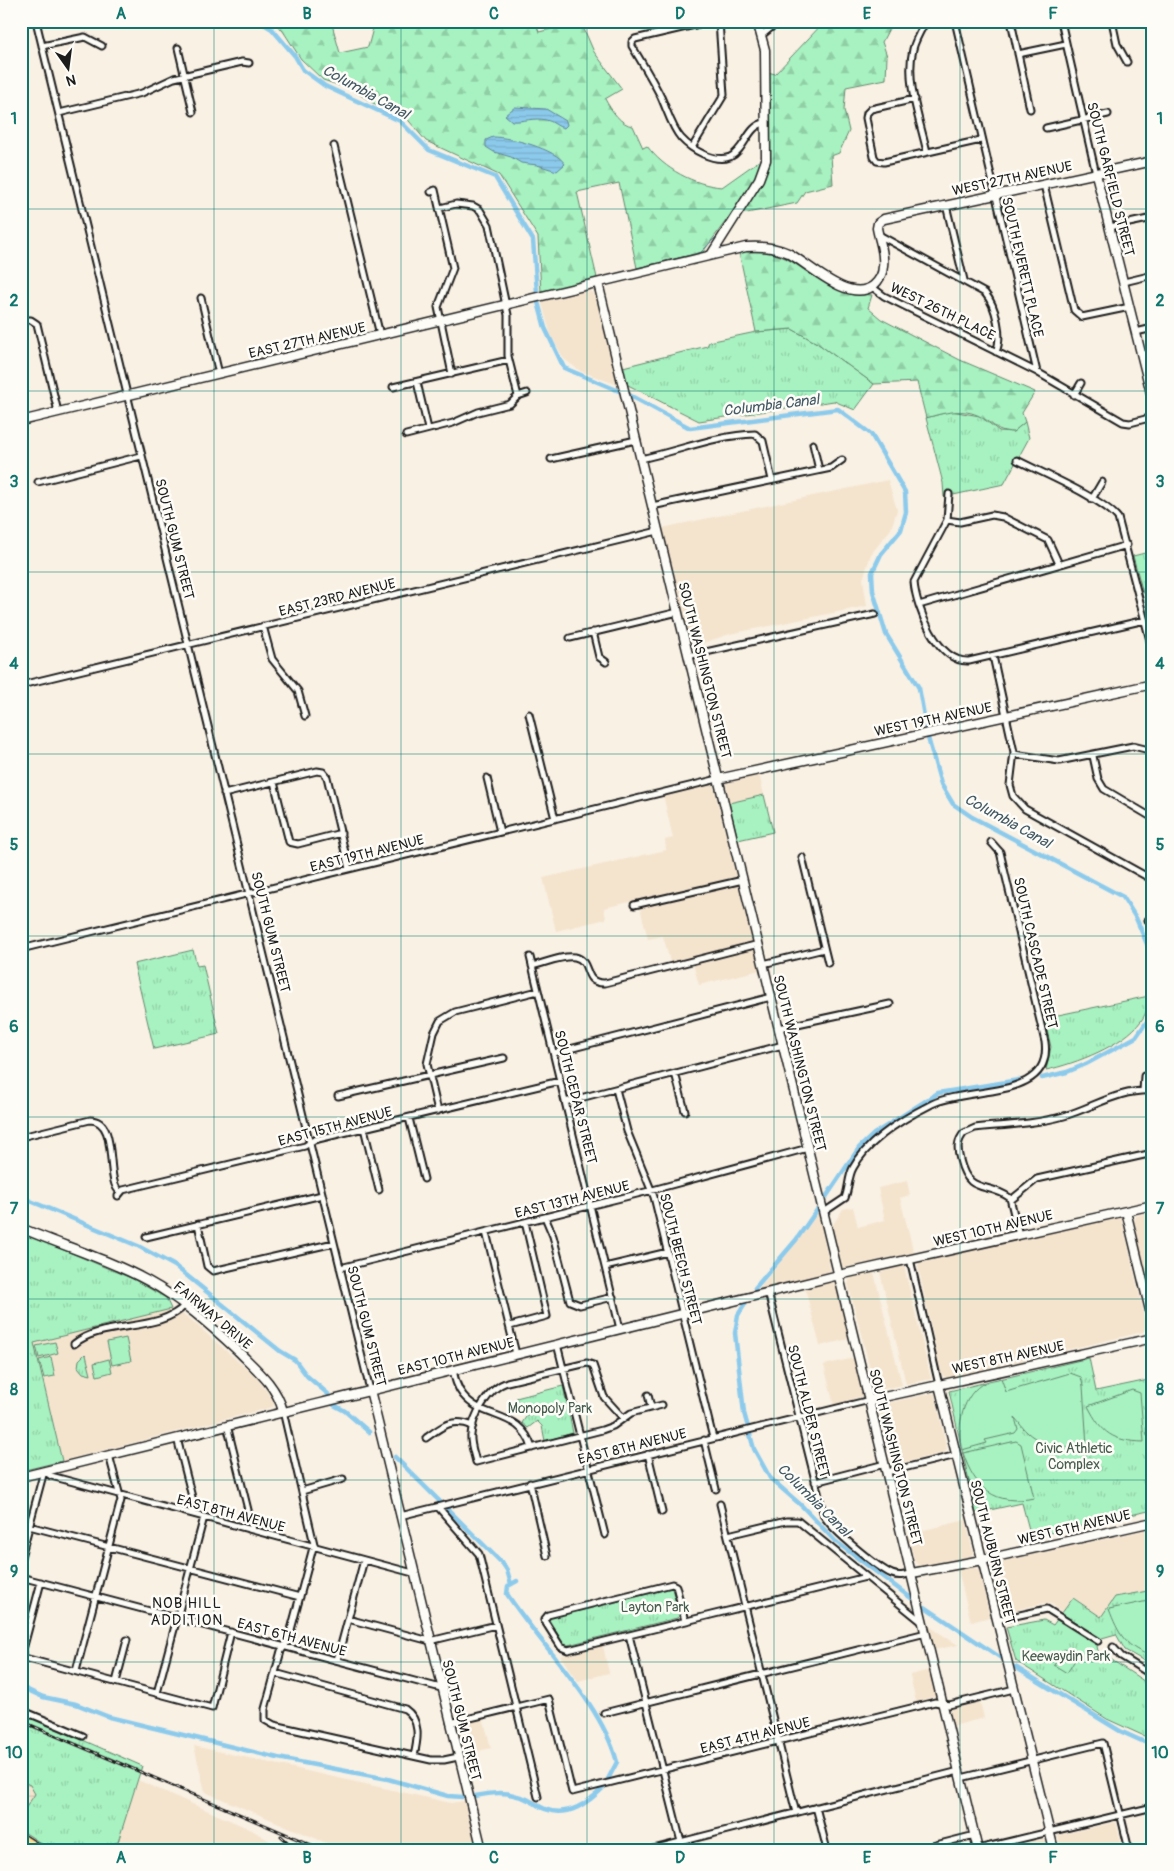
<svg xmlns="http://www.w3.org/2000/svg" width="1174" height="1871" font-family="Pangolin,sans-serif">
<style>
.built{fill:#f4e4ce}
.industrial{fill:url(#industrial-grid)}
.grass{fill:url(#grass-tufts);stroke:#62876e}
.forest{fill:url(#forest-firs);stroke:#62876e}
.pitch{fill:#a8f2c1;stroke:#62876e}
.water{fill:url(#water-rules);stroke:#5f8499}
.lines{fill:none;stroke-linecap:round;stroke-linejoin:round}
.stream{stroke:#5f8499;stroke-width:1}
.canal{stroke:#8ccaec;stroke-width:4.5}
.street-casing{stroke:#1c1c1c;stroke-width:9}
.secondary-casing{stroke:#1c1c1c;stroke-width:11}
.primary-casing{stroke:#1c1c1c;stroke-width:11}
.street{stroke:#fdfcf7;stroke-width:5}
.secondary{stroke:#fdfcf7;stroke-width:8}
.primary{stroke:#fedd96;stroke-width:8}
.rail-casing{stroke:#1c1c1c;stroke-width:3}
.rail{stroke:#fdfcf7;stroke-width:1;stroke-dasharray:4;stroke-linecap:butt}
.grid{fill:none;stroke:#0f766e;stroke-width:1;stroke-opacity:0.55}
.labels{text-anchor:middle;stroke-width:5;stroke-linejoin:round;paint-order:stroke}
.street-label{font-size:14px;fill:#1c1c1c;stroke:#fdfcf7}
.park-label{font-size:14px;fill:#465c4e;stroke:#fdfcf7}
.water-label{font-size:15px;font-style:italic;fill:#435965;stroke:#fdfcf7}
.neighbourhood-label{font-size:15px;letter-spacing:1px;fill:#1c1c1c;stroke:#fdfcf7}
.neatline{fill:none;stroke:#0f766e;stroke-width:2}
.grid-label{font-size:16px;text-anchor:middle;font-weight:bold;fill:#0f766e}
</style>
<defs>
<pattern id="industrial-grid" width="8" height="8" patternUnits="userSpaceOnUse" patternTransform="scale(1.25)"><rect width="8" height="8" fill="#f4e4ce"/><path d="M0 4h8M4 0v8" fill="none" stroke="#d1c3b0"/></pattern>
<pattern id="grass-tufts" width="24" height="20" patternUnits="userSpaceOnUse" patternTransform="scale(1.25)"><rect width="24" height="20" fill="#a8f2c1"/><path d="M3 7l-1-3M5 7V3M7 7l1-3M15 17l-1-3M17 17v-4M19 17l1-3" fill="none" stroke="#90cfa5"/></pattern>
<pattern id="forest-firs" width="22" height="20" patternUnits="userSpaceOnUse" patternTransform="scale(1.25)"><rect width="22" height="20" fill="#a8f2c1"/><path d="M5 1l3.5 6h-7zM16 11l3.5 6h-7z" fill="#90cfa5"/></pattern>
<pattern id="water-rules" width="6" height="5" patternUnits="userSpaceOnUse" patternTransform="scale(1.25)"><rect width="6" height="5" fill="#8ccaec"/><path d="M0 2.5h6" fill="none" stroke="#78adca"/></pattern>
</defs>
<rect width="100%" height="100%" fill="#f9f1e4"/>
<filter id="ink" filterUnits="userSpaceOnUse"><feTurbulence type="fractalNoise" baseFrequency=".02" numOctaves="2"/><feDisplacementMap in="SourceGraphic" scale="10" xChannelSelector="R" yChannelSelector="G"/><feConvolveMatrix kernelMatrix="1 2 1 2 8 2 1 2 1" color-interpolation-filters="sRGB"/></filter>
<g filter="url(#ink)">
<path class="built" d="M583 291 592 292 597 299 618 385 580 371 564 359 551 336 541 300Z
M888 480 897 510 891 529 871 554 863 579 867 606 730 634 694 646 691 643 662 528Z
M759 774 764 795 729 803 726 783Z
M713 784 760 970 699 985 693 964 672 969 663 936 648 939 638 900 604 908 606 919 556 931 543 878 666 850 665 840 673 838 663 795Z
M907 1181 910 1195 900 1198 914 1253 843 1268 832 1226 843 1209 853 1207 858 1227 885 1220 878 1188Z
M1153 1211V1302L1134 1221 1136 1216Z
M818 1212 831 1272 758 1290Z
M1121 1216 1147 1327 1143 1332 946 1378 941 1373 918 1266 919 1263Z
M904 1266 931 1379 906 1384 880 1272Z
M874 1273 902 1385 876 1391 848 1284 850 1278Z
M831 1282 836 1285 849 1339 820 1346 805 1288Z
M171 1309 188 1317 257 1378 271 1397 274 1403 273 1407 62 1461 34 1343Z
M854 1358 863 1396 834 1405 824 1365Z
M932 1393 935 1394 947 1449 944 1453 893 1465 879 1405Z
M966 1520 973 1553 971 1556 920 1566 915 1562 907 1534Z
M1150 1529 1153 1541V1590L1115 1597 1101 1617 1073 1599 1062 1612 1052 1604 1045 1603 1003 1613 991 1568 994 1563Z
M972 1566 979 1570 990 1617 971 1622 958 1570Z
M929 1626 958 1645 934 1650Z
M603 1646 609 1673 578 1681 560 1656Z
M930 1670 936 1696 916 1702 910 1675Z
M980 1702 984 1718 953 1726 950 1713 952 1709Z
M483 1717 491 1748 462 1755 454 1724Z
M194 1746 451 1803 465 1801 477 1850H343L205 1792Z
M138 1780 252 1830 284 1850H90L118 1841Z
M1116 1822 1123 1850H1060L1058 1835Z
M1044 1839 1048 1850H1001L1000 1848Z"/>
<path class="industrial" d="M21 1781 30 1785 35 1794 21 1815Z"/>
<path class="grass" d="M792 329 817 343 874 384 855 410 834 401 699 421 626 384 623 367 707 346 709 342 756 332Z
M951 411 980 416 999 431 1013 432 1025 422 1029 438 1004 484 944 497 943 483 926 418Z
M1153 551V591L1143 593 1133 556Z
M764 795 773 832 738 840 729 803Z
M193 950 197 966 203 965 219 1034 154 1049 134 964Z
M1149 996C1148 1005 1147 1013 1141 1021 1124 1045 1075 1064 1046 1070L1051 1047 1044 1018Z
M21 1232 133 1279 166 1298 171 1309 34 1343 62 1461 21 1471Z
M85 1354 86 1355 91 1375 83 1373 78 1367 79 1360Z
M1089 1358 1096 1391 1153 1379V1510L1031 1537 1022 1503 976 1513 949 1391Z
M563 1386 573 1433 545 1441 542 1426 537 1421 528 1428 522 1423 528 1414 521 1409 516 1398Z
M670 1587 672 1588 679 1616 677 1618 564 1646 546 1622 548 1618Z
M1153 1590V1666L1125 1650 1116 1634 1102 1638 1097 1646 1098 1651 1153 1687V1740L1107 1719 1016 1661 1006 1627 1044 1620 1053 1625 1073 1598 1101 1617 1115 1597Z
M21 1713 142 1766 118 1842 90 1850H51L21 1830V1815L35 1794 30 1785 21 1781Z"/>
<path class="forest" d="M272 21H331L340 53 368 47 375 21H535L539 32 581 22 594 52 622 89 605 99C611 110 621 125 633 126L643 148 647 146C664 169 694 185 722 187L763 158 751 187 703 252 637 268 619 183 577 192 597 278 541 292 538 237 499 175 426 141 404 115 373 103 353 90 323 80 301 59 283 31Z
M825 21H893L882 42 887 56 886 79 846 87 844 110 849 131 839 153 831 156 833 184 805 191 797 203 742 214 764 176 768 72 775 74Z
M753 250C793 254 795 268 826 283 841 290 856 293 872 295L868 308 881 319 960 360 1035 392 1022 413 1025 422 1013 432C994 431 995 424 981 417 964 407 943 413 926 418L917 382 874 384 817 343 792 329 756 332 739 252Z"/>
<path class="pitch" d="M126 1338 131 1361 112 1365 107 1342Z
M55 1342 58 1353 39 1358 36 1346Z
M51 1357 55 1376 44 1378 39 1360Z
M109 1359 112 1372 97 1376 94 1363Z
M1070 1373 1081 1377 1083 1386 1087 1446C1068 1451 1043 1446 1028 1433 1023 1429 1019 1422 1015 1418L1018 1429 1015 1433 985 1440 987 1443 962 1450C956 1428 962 1393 986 1382 990 1380 996 1380 1001 1378L1006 1392Z
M1132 1390 1140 1393 1144 1442C1113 1441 1102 1434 1088 1406Z
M1152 1412 1153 1435 1147 1436 1146 1413Z
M1016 1441 1021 1444 1034 1498C995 1506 975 1489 963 1453Z
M1153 1600V1656C1126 1649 1118 1633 1109 1609Z
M1064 1649 1077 1657 1067 1673 1054 1665Z"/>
<path class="water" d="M515 107 546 109 566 121 567 125 564 128C557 127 553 121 546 120 534 117 523 122 512 121L505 115Z
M493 137C510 137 556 149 565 164L557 171 537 165 521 163 511 157 494 152 486 147V140Z"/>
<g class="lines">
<path class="stream" d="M623 272 700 253 721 232"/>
<path class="canal" d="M259 21 272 29 295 56 303 70 325 86 400 121 429 150 495 177 533 240 537 292
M538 302 545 328 564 368 631 396 690 428 838 409 871 434 905 492 906 512 901 530 881 554 872 573 873 591 886 634 919 688 928 738 941 784 953 804 972 817 1123 897 1136 918 1153 958
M1042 1078 1067 1072 1086 1064 1136 1037 1153 1013
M21 1197 138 1246 175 1266 280 1351 295 1360 307 1376 328 1394
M826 1197 859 1148 874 1134 938 1093 1019 1080
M755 1288 796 1240 817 1210
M745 1304 738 1315 735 1333 744 1413 754 1449 770 1478 802 1506 835 1541 911 1598
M334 1405 345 1411 369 1432
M395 1457 503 1564 507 1570 511 1584
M517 1581 508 1586 507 1594C541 1646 601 1702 617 1762L608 1779
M925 1607 1001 1658
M1015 1667 1120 1731 1153 1746
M21 1687 43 1697 76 1704 109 1717 278 1758 388 1779 448 1796 463 1797
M475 1796C491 1793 505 1791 521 1797 530 1799 537 1806 545 1809 568 1818 588 1803 604 1787"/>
<defs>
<path id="street" d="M36 21 370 1390
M712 21 635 39 632 42V46C642 63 652 79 661 97 667 110 672 128 681 138 692 150 714 163 730 157 745 150 748 125 765 123
M926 21C921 30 915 40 913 49 905 82 920 120 927 152
M955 21 1037 372
M1011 21 1030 109
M1061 21 1096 174
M1112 21 1117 44 1127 62
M762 35 779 21
M42 46 85 37 102 46
M178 48 193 112
M1018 54 1066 44
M915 99 871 109 867 113 866 118 874 157 877 161 884 162 981 140
M59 113 142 93 174 78 242 62 249 63
M1046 128 1108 114
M334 146 380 335
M693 146 724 95 719 21
M1044 185 1074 310 1082 317 1130 307
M431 192 435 190 453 268 438 307 452 374
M946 205 964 280
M1110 227 1153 218
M879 235 985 293C996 306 1003 336 996 352
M1124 282 1153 275
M872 287 884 296 1037 372 1123 422 1130 423 1153 417
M201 298 219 374
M21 320H31L37 324 58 412
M1136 332 1153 328
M417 382 428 429
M393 387 509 360
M1074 395 1081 383
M518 396 527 393
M406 435 453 423 478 412 510 404 518 396 508 356V315L489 225 480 210 473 206 456 204 440 208
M813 444 819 470
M551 459 636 440
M640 459C679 451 716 435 755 434L763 441 772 480
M1017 460C1042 473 1102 498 1118 518L1153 652
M38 482 141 456
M949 494 947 520 914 582C916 608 938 663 969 661L1145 620
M1092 499 1102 482
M652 506 831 468 842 460
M947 520 960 522 992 515 1003 517 1048 540 1059 564
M919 605 1127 545
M263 626 272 659 298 691 305 716
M593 632 599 657 606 662
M570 638 678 612
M688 656 875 614
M993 656 1014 752 1010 785 1013 796 1025 809 1153 880
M21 685 658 531
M529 714 555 819
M1014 754 1059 761 1133 746 1153 751
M1093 756 1098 779 1104 789 1153 818
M487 778 500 832
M274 782 289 842 298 844 341 833
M224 794 317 771 323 772 327 777 349 869
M802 857 828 963
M634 905 743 880
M1148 920 1153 919
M21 949 718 779
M530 957 620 1329
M763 964 824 949
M532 966C545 963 563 955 575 957 593 961 581 984 605 983L759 944
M779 1028 890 1004
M554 1053 771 997
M675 1073 685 1111
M616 1089 627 1131 654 1197 713 1438
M1143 1091 1144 1076
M338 1096 504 1058
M565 1102 783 1045
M438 1111 427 1064 434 1033 440 1021 455 1012 538 991
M409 1118 424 1179
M364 1128 379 1190
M21 1137 90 1120C120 1120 104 1180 120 1192
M118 1196 123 1190 305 1146 314 1140 560 1081
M1011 1200 1037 1179 1153 1153
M824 1212 845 1198C849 1188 848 1177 853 1168 868 1140 904 1118 932 1104 968 1086 1053 1101 1045 1042L1000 852 991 842
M545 1217 553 1236 570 1301 580 1305 613 1297
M198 1224 207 1266 213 1271 334 1243
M486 1232 516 1354
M1019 1235 1010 1198C987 1181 969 1196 960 1160 957 1149 957 1141 964 1133L975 1128C1004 1125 1036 1124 1064 1116 1095 1107 1118 1089 1153 1091
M146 1237 322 1195
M910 1259 939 1385
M605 1267 668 1252
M340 1268 645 1192 808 1148
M768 1292 824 1516C832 1530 878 1568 892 1574 899 1577 905 1575 912 1573
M510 1326 547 1316 525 1222
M74 1344C102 1320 160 1333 185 1305
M557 1344 605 1535
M453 1370C455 1379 457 1388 463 1395 484 1421 521 1410 532 1448
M648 1395 651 1407
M283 1411 314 1544 288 1641 281 1651 265 1709V1720L274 1725 431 1760H444L458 1757
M623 1418 604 1397 593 1365 587 1363 507 1382C489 1388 472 1416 471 1435 470 1443 474 1453 476 1462L602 1430 613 1426 631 1413 662 1405
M227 1425 253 1530
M177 1438 194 1505 193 1514
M426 1438C442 1426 453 1417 473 1426
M704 1440 716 1489
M648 1454 662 1512
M887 1472 957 1455
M815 1482 885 1464
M530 1483 547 1556
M302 1491 343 1479
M720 1504 796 1813
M438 1507 479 1554 538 1797
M400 1516 870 1400
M29 1526 300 1597
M728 1535 786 1521H798L922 1622
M21 1557 44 1471 51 1476 413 1573
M21 1577 441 1688
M348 1619 430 1641 496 1625
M997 1620 1047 1609 1098 1641
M685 1621 676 1586 672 1584 548 1615 544 1620 561 1647 568 1650C667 1626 767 1601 866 1577
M629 1635 683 1850
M1113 1647 1121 1656 1153 1676
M21 1657 212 1708 231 1632
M21 1657 41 1582
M337 1660 364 1560
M76 1671 121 1500 109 1455
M275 1673 405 1709C421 1720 418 1739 414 1756
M116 1682 127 1640
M157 1693 204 1517
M21 1710 83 1736
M604 1713 926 1633
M450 1723 549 1699 572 1792 935 1702 949 1705 1014 1689
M961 1778 1103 1743 1129 1850
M816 1807 827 1850
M978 1849 1153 1807
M649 1850 959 1771
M916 1850 975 1835"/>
<path id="secondary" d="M1096 174 1153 401
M711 255 759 179 766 160 765 50 757 21
M598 283 978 1850
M21 421 746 247C761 246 775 247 788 253 808 263 848 304 873 286 879 281 883 273 883 266 885 253 879 240 877 228L878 223 884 219 1153 161
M718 779 1153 684
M1126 1211 1153 1323
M21 1228C63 1246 108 1259 148 1281 181 1299 210 1325 238 1351 257 1370 276 1385 283 1411
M939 1385 1054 1850
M370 1390 482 1850
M870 1400 1153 1338
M21 1477 839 1275 1153 1205
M912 1573 982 1560 1153 1522"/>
<path id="primary" d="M21 1838 40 1850"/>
</defs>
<use href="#street" class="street-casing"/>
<use href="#secondary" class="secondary-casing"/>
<use href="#primary" class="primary-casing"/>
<use href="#street" class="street"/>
<use href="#secondary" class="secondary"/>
<use href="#primary" class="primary"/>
<defs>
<path id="rail" d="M21 1721 323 1850
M281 1836 296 1850"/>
</defs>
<use href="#rail" class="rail-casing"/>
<use href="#rail" class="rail"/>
</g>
</g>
<path class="grid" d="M214 21V1850M401 21V1850M587 21V1850M774 21V1850M960 21V1850M21 209H1153M21 391H1153M21 572H1153M21 754H1153M21 936H1153M21 1117H1153M21 1299H1153M21 1480H1153M21 1662H1153"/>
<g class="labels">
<g class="street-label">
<text transform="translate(1012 178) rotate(-12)" y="5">WEST 27TH AVENUE</text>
<text transform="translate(1111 179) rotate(76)" y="5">SOUTH GARFIELD STREET</text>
<text transform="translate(1023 267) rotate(77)" y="5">SOUTH EVERETT PLACE</text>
<text transform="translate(943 311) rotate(26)" y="5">WEST 26TH PLACE</text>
<text transform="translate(307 340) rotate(-13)" y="5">EAST 27TH AVENUE</text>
<text transform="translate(175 539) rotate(76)" y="5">SOUTH GUM STREET</text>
<text transform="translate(337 597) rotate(-14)" y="5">EAST 23RD AVENUE</text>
<text transform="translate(705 670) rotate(76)" y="5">SOUTH WASHINGTON STREET</text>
<text transform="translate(933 719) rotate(-12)" y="5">WEST 19TH AVENUE</text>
<text transform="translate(367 853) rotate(-14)" y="5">EAST 19TH AVENUE</text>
<text transform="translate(271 932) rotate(76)" y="5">SOUTH GUM STREET</text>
<text transform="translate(1036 953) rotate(77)" y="5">SOUTH CASCADE STREET</text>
<text transform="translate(800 1063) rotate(76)" y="5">SOUTH WASHINGTON STREET</text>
<text transform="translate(576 1097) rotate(76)" y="5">SOUTH CEDAR STREET</text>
<text transform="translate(335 1126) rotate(-15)" y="5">EAST 15TH AVENUE</text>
<text transform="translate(572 1199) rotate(-14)" y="5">EAST 13TH AVENUE</text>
<text transform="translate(993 1228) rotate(-13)" y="5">WEST 10TH AVENUE</text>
<text transform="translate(681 1259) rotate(76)" y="5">SOUTH BEECH STREET</text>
<text transform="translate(213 1315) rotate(40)" y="5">FAIRWAY DRIVE</text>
<text transform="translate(367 1326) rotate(76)" y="5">SOUTH GUM STREET</text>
<text transform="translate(456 1356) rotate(-14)" y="5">EAST 10TH AVENUE</text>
<text transform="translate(1008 1357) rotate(-12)" y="5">WEST 8TH AVENUE</text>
<text transform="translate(809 1411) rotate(76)" y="5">SOUTH ALDER STREET</text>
<text transform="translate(632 1446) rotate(-14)" y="5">EAST 8TH AVENUE</text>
<text transform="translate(896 1457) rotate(76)" y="5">SOUTH WASHINGTON STREET</text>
<text transform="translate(231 1513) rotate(15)" y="5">EAST 8TH AVENUE</text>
<text transform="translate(1074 1527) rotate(-13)" y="5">WEST 6TH AVENUE</text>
<text transform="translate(993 1552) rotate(76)" y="5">SOUTH AUBURN STREET</text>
<text transform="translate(292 1637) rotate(15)" y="5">EAST 6TH AVENUE</text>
<text transform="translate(462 1720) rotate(76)" y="5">SOUTH GUM STREET</text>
<text transform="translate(755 1735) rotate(-14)" y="5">EAST 4TH AVENUE</text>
</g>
<g class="park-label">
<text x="550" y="1413">Monopoly Park</text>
<text x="1074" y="1453">Civic Athletic<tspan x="1074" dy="16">Complex</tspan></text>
<text x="655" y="1612">Layton Park</text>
<text x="1066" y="1661">Keewaydin Park</text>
</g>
<g class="water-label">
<text transform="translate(366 92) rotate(29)" y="5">Columbia Canal</text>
<text transform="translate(771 405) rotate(-7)" y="5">Columbia Canal</text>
<text transform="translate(1008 821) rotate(29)" y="5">Columbia Canal</text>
<text transform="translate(814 1500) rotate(45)" y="5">Columbia Canal</text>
</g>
<g class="neighbourhood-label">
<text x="187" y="1608">NOB HILL<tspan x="187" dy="17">ADDITION</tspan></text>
</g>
</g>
<rect width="1174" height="1871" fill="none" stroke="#fdfcf7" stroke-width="55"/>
<g transform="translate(68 68) rotate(166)" stroke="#fdfcf7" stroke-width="4" paint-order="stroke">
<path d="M0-4L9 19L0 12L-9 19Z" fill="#1c1c1c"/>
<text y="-8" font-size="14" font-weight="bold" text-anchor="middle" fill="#1c1c1c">N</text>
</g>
<rect x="28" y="28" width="1118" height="1816" class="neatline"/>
<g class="grid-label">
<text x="121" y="19">A</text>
<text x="307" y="19">B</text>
<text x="494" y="19">C</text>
<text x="680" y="19">D</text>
<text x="867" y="19">E</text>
<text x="1053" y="19">F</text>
<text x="14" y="124">1</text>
<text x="1160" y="124">1</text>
<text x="14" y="306">2</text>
<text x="1160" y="306">2</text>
<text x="14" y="487">3</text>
<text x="1160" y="487">3</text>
<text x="14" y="669">4</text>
<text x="1160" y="669">4</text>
<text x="14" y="850">5</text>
<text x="1160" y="850">5</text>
<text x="14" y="1032">6</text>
<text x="1160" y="1032">6</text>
<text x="14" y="1214">7</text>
<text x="1160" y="1214">7</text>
<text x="14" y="1395">8</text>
<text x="1160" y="1395">8</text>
<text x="14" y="1577">9</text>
<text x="1160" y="1577">9</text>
<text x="14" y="1758">10</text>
<text x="1160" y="1758">10</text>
<text x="121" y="1863">A</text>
<text x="307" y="1863">B</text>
<text x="494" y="1863">C</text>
<text x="680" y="1863">D</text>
<text x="867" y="1863">E</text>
<text x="1053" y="1863">F</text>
</g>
</svg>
